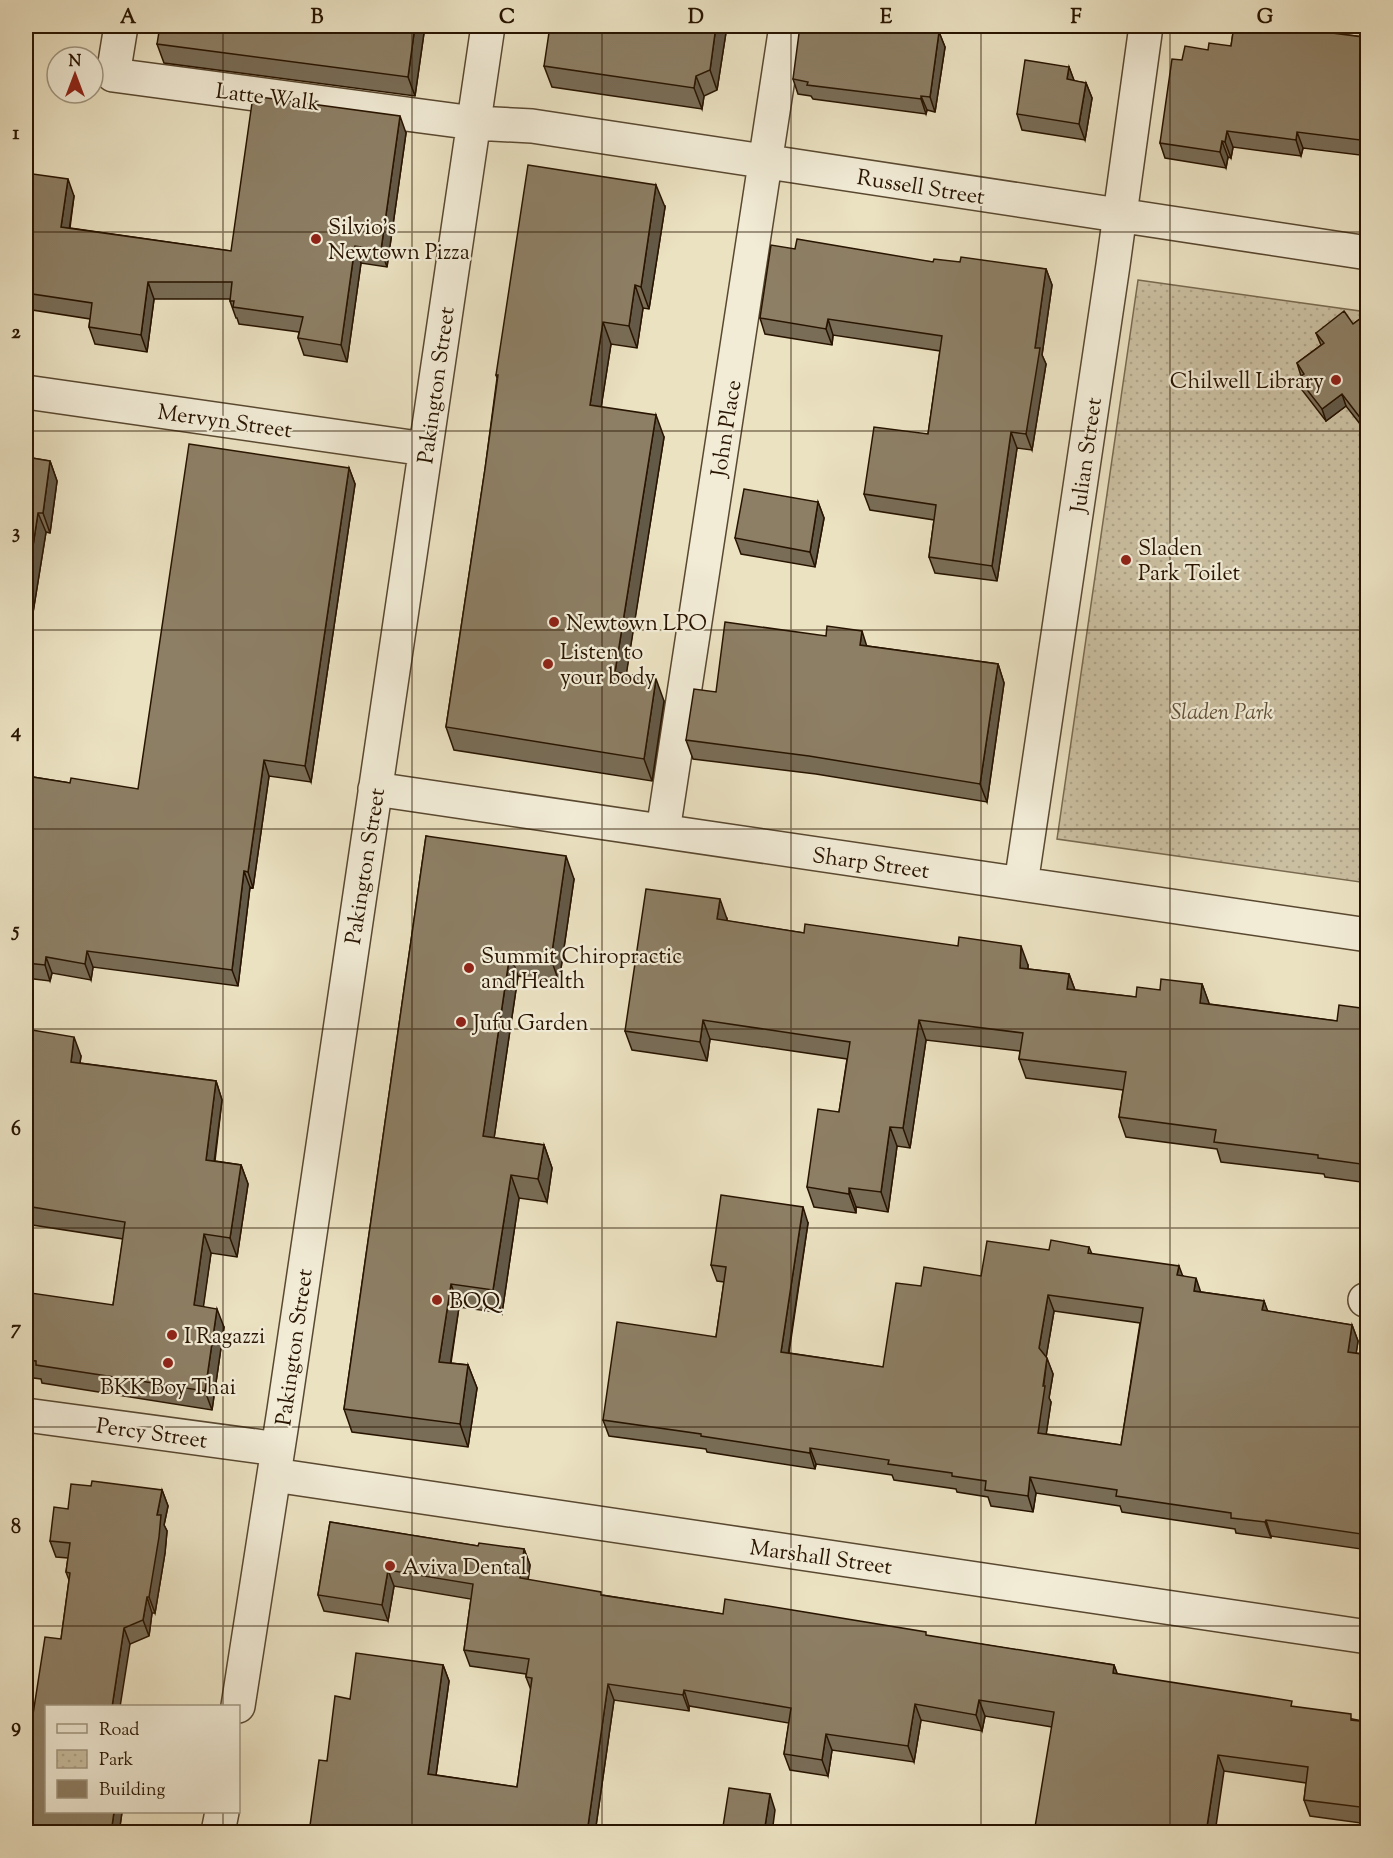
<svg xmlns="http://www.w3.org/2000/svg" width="1393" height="1858" font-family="'Sorts Mill Goudy',serif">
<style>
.park{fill:url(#park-dots);stroke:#796a50;stroke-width:1.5}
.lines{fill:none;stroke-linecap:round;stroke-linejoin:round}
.minor-casing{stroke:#594830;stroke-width:36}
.minor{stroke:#f2ecd7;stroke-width:33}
.wall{fill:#796d57;stroke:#281400;stroke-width:1.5;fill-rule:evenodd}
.shaded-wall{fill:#635947;stroke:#281400;stroke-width:1.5}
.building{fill:#8d7f65;stroke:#281400;stroke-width:1.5;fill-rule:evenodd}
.grid{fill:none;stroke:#281400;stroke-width:1.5;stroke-opacity:0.55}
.poi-dot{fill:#8f2418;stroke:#f2ecd7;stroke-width:2}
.labels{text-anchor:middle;stroke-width:4.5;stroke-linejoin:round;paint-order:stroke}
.street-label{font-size:22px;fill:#281400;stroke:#f2ecd7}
.poi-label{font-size:22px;fill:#281400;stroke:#f2ecd7;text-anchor:start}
.park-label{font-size:22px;font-style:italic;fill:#615038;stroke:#f2ecd7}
.neatline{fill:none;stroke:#281400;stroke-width:2}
.grid-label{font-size:20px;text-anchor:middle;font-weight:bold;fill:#281400}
</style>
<defs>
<pattern id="park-dots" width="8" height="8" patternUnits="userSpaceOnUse" patternTransform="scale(1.5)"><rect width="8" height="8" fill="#cabfa1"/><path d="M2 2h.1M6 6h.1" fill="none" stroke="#aea389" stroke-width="1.8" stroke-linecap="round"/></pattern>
</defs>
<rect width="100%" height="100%" fill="#ebe2c2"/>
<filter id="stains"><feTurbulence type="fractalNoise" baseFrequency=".00333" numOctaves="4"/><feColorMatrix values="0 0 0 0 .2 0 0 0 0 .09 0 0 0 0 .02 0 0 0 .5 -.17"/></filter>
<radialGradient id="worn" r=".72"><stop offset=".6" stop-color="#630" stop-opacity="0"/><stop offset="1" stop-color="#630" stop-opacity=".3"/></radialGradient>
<path class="park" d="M1138 280 1367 312V883L1057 839Z"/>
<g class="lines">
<defs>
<path id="minor" d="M121 26 113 75 474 123 532 126 1368 253
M26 392 425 449
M375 789 1368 935
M663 831 786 26
M1021 884 1113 265 1146 26
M1365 1300H1368
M26 1415 278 1449
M274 1475 1368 1637
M238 1706 284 1410 488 26
M218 1832 222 1812"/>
</defs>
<use href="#minor" class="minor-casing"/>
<use href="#minor" class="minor"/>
</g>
<path class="wall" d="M425 26 415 96 164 63 157 44Z
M727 26 717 90 704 96 702 109 552 87 544 66Z
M1234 26H1294V28L1363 37 1368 49V156L1303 148 1301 156 1233 147 1231 158 1228 157 1226 168 1165 158 1160 143 1182 60 1208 50 1231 46Z
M939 32 945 47 935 112 927 110 926 114 813 99 811 96 798 94 793 79Z
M1069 67 1074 81 1086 83 1092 98 1085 140 1022 130 1017 114Z
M406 133 387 267 361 263 347 362 304 355 298 338 299 332 239 324 237 318H236L230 301V299H154L147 352 95 344 89 327 90 319 26 309V173L74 196 70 228 231 251Z
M665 207 649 309 643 308 637 348 611 344 601 407 664 437 626 674 664 701 652 781 454 750 446 727 485 469 497 378 496 375Z
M795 249 933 262H960L1046 269 1052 285 1042 355 1046 364 1032 450 1017 448 997 581 935 573 929 557 934 520 870 510 864 494 928 434 940 351 833 335 832 345 765 334 760 318Z
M1368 313V434L1346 406 1326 421 1302 390 1298 378 1301 376 1297 363 1321 345 1316 333 1353 324Z
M26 457 50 461 57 481 50 533 46 532 26 656Z
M349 468 355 484 311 782 269 776 253 888 250 887 238 986 93 967 91 980 52 973 50 981 26 978V776L70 783 138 789Z
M818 502 824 518 815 567 741 554 735 538Z
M867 646 998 664 1004 683 987 802 816 774 693 759 686 740 716 692Z
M426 836 574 879 559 982 518 976 494 1138 544 1145 552 1168 547 1202 519 1198 502 1313 459 1307 451 1363 468 1365 477 1388 468 1447 352 1432 344 1409Z
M727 919V921L804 933 1028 965V969L1069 974 1075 990 1136 997 1160 990 1202 984 1209 1004 1337 1021 1368 1009V1183L1325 1177 1324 1174 1221 1162 1217 1149 1126 1137 1119 1117 1123 1090 1026 1078 1019 1059 1020 1051 926 1040 910 1148 897 1146 888 1212 856 1207V1213L814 1207 807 1187 839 1112 847 1059 710 1039 707 1061 632 1050 625 1031Z
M26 1029 81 1056 80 1063 216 1081 222 1100 215 1161 241 1165 248 1184 237 1257 211 1253 203 1306 224 1327 212 1410 42 1383 41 1379 26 1377V1325L113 1305 123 1239 26 1224Z
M808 1223 789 1353 883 1367 921 1286 981 1276 1049 1250 1089 1247 1092 1254 1182 1275 1201 1292 1264 1301 1267 1311 1352 1325 1358 1341 1356 1353 1368 1355V1550L1271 1536V1538L1236 1533 1235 1529 1122 1512 1120 1506 1036 1493 1033 1512 991 1506 988 1497 957 1492 956 1489 894 1480 892 1475 816 1464 815 1469 707 1452 706 1449 609 1436 603 1420 716 1337 724 1282 717 1281 711 1265ZM1054 1311 1140 1323 1121 1445 1046 1434 1051 1402 1049 1398 1053 1374 1046 1357Z
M91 1486 162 1490 168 1506 164 1525 167 1531 165 1553 155 1613H152L149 1636 130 1644 46 1812H122L119 1833H26L31 1727 61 1639 69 1580 66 1572 68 1558 56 1557 50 1541 68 1509Z
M330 1522 478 1546 524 1549 530 1565 528 1580 602 1595 723 1614 928 1636 1114 1665 1117 1674 1293 1707 1368 1722V1824L1310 1816 1304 1800 1306 1783 1224 1771 1052 1727 985 1716 982 1731 921 1720 914 1762 832 1750 828 1776 790 1770 784 1754 789 1723 689 1706V1711L614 1700 595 1833H309L327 1761 350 1699 443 1665 449 1681 436 1775 517 1787 531 1690 526 1677V1674L470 1666 464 1650 471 1599 394 1586 388 1621 324 1611 318 1595Z"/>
<path class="shaded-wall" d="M415 26H425L415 96 408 77Z
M716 26H727L717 90 710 70Z
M1286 26H1294L1291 43 1286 27Z
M939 32 945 47 935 112 930 97Z
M1363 37 1368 49V63L1360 61Z
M1069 67 1075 83 1067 79Z
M696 76 704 96 702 109 694 88Z
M1086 83 1092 98 1085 140 1079 124Z
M921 96 927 110 926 114 921 99Z
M400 116 406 133 387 267 381 250Z
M1227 131 1233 147 1231 158 1225 142Z
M1297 132 1303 148 1301 156 1296 140Z
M1222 141 1228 157 1226 168 1220 152Z
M68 179 74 196 67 244 61 227Z
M656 185 665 207 649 309 641 287Z
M355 246 361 263 347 362 341 345Z
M1046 269 1052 285 1042 355 1046 364 1032 450 1026 434 1035 348Z
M148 282 154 299 147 352 141 335Z
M635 285 643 308 637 348 629 326Z
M828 319 833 335 832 345 826 329Z
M603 322 611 344 598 427 590 405Z
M1342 394 1346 406 1326 421 1322 409Z
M656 415 664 437 623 695 615 672Z
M1011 432 1017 448 997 581 992 566Z
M50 461 57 481 50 533 43 513Z
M349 468 355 484 311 782 305 766Z
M818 502 824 518 815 567 810 552Z
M38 513 46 532 26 656V592Z
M862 631 868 650 860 645Z
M998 664 1004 683 987 802 980 784Z
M656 679 664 701 652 781 644 759Z
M264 760 269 776 253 888 248 872Z
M566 856 574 879 559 982 551 959Z
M244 871 250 887 238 986 232 970Z
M720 899 727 919 724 938 717 919Z
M1021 946 1028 965 1027 987 1020 968Z
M87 951 93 967 91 980 85 964Z
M510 953 518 976 491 1159 483 1136Z
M46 957 52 973 50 981 45 965Z
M1069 974 1076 993 1067 989Z
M1202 984 1209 1003 1207 1022 1200 1003Z
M703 1020 710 1039 707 1061 700 1042Z
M919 1020 926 1040 910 1148 903 1128Z
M74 1037 81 1056 77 1080 71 1062Z
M216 1081 222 1100 212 1178 206 1160Z
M890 1127 897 1146 888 1212 881 1192Z
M544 1145 552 1168 547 1202 538 1179Z
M241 1165 248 1184 237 1257 230 1238Z
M511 1175 519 1198 502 1313 493 1290Z
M849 1188 856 1207V1213L849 1194Z
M803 1207 808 1223 786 1368 781 1352Z
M204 1234 211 1253 201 1324 194 1305Z
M1179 1266 1185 1282 1177 1275Z
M1196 1278 1201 1293 1194 1291Z
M451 1284 459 1307 447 1385 439 1362Z
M1048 1295 1054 1311 1045 1364 1039 1348Z
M1264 1301 1270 1317 1262 1310Z
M217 1309 224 1327 212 1410 205 1391Z
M1352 1325 1358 1341 1354 1368 1348 1352Z
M1047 1358 1053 1374 1049 1398 1051 1402 1044 1449 1038 1433Z
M468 1365 477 1388 468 1447 460 1424Z
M810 1448 816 1464 815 1469 810 1453Z
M1030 1477 1036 1493 1033 1512 1028 1496Z
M162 1490 168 1506 164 1525 167 1531 165 1553 155 1613 149 1597 157 1515Z
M1266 1520 1271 1536V1538L1265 1522Z
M524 1549 530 1565 526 1594 520 1578Z
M388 1570 394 1586 388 1621 382 1605Z
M147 1597 152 1613 149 1636 143 1620Z
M124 1628 130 1644 120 1707H112Z
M443 1665 449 1681 434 1790 428 1774Z
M1114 1665 1120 1681 1113 1673Z
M608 1684 614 1700 595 1833H587Z
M684 1690 689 1706V1711L683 1695Z
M979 1700 985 1716 982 1731 976 1715Z
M915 1704 921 1720 914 1762 908 1746Z
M826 1734 832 1750 828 1776 822 1760Z
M1218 1755 1224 1771 1215 1833H1206Z
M770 1794 775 1810 772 1833H764Z
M114 1812H122L119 1833H111Z"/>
<path class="building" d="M160 26H415L408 77 157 44Z
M550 26H716L710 70 696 76 694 88 544 66Z
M800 26H892L939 32 930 97 921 96V99L807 85 808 82 793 79Z
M1234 26H1286V27L1363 37 1360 61 1368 62V141L1297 132 1296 140 1227 131 1225 142 1222 141 1220 152 1160 143 1172 59 1182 60 1185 46 1208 50 1209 43 1231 46Z
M1025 60 1069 67 1067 79 1086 83 1079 124 1017 114Z
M253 96 400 116 381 250 355 246 341 345 298 338 303 317 233 307 234 301H230L232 282H148L141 335 89 327 92 303 26 293V173L68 179 61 227 231 251Z
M528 165 656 185 641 287 635 285 629 326 603 322 590 405 656 415 615 672 656 679 644 759 446 727 485 469 498 375H496Z
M797 239 933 262 934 259 960 262 961 257 1046 269 1035 348H1040L1026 434 1011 432 992 566 929 557 936 505 864 494 874 427 928 434 942 336 828 319 826 329 760 318 771 245 795 249Z
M1344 311 1353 324 1368 313V428L1342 394 1322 409 1298 378 1304 374 1297 363 1324 343 1316 333Z
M189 444 349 468 305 766 264 760 248 872 244 871 232 970 87 951 85 964 46 957 45 965 26 963V776L70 783 71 778 138 789Z
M26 457 50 461 43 513H38L26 592Z
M744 489 818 502 810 552 735 538Z
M725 622 826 636 827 626 862 631 860 645 998 664 980 784 809 756 686 740 694 689 716 692Z
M426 836 566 856 551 959 510 953 483 1136 544 1145 538 1179 511 1175 493 1290 451 1284 439 1362 468 1365 460 1424 344 1409Z
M646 889 720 899 717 919 804 933 805 924 958 946 959 937 1021 946 1020 968 1069 974 1067 989 1136 997 1137 987 1160 990 1161 979 1202 984 1200 1003 1337 1021 1339 1005 1368 1009V1165L1318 1158V1155L1214 1142 1216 1130 1119 1117 1126 1072 1019 1059 1023 1033 919 1020 903 1128 890 1127 881 1192 849 1188V1194L807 1187 818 1109 839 1112 850 1042 703 1020 700 1042 625 1031Z
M26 1029 74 1037 71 1062 216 1081 206 1160 241 1165 230 1238 204 1234 194 1305 217 1309 205 1391 36 1365V1361L26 1360V1325H27L31 1293 113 1305 125 1222 26 1206Z
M721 1195 803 1207 781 1352 883 1367 896 1283 921 1286 924 1267 981 1276 987 1241 1049 1250 1051 1240 1089 1247 1088 1253 1179 1266 1177 1275 1196 1278 1194 1291 1264 1301 1262 1310 1352 1325 1348 1352 1368 1355V1535L1266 1520 1265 1522 1231 1518V1513L1116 1496 1117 1490 1030 1477 1028 1496 985 1490 986 1481 952 1476V1473L888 1464 889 1460 810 1448V1453L701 1436V1434L603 1420 617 1322 716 1337 726 1267 711 1265ZM1048 1295 1143 1308 1121 1445 1038 1433 1045 1386H1043L1047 1358 1039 1348Z
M92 1481 162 1490 157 1515H161L159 1537 149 1597H147L143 1620 124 1628 112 1707H46V1812H114L111 1833H26V1726L31 1727 45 1637 61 1639 70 1573 66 1572 70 1543 50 1541 54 1507 68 1509 71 1484 91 1486Z
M330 1522 478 1546 479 1543 524 1549 520 1578 601 1592V1595L723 1614 725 1599 926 1632V1635L1114 1665 1113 1673 1292 1701 1291 1706 1351 1714V1720L1368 1722V1808L1304 1800 1308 1767 1218 1755 1206 1833H1034L1054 1712 979 1700 976 1715 915 1704 908 1746 826 1734 822 1760 784 1754 791 1708 684 1690 683 1695 608 1684 587 1833H532L479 1825 478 1833H309L319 1760 327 1761 335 1696 350 1699 356 1653 443 1665 428 1774 517 1787 532 1678 526 1677 529 1659 464 1650 473 1584 388 1570 382 1605 318 1595Z
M729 1788 770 1794 764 1833H722Z"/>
<path class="grid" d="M223 26V1706M412 26V1832M602 26V1832M791 26V1832M981 26V1832M1170 26V1832M26 232H1368M26 431H1368M26 630H1368M26 829H1368M26 1029H1368M26 1228H1368M26 1427H1368M26 1626H1368M223 1812V1832"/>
<g class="poi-dot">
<circle cx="316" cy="239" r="6"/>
<circle cx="1336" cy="380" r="6"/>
<circle cx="1126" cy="560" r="6"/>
<circle cx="554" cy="622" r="6"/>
<circle cx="548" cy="664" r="6"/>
<circle cx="469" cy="968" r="6"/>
<circle cx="461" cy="1022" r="6"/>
<circle cx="437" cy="1300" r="6"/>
<circle cx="172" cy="1335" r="6"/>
<circle cx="168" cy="1363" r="6"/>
<circle cx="390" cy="1566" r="6"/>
</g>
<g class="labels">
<g class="street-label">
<text transform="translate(268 96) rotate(7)" y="8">Latte Walk</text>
<text transform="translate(921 186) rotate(9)" y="8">Russell Street</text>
<text transform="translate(435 385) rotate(-82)" y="8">Pakington Street</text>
<text transform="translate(225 420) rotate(8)" y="8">Mervyn Street</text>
<text transform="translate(725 428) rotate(-81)" y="8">John Place</text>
<text transform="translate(1085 455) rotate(-82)" y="8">Julian Street</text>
<text transform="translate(871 862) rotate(8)" y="8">Sharp Street</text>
<text transform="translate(364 866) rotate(-81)" y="8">Pakington Street</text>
<text transform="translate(293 1347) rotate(-82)" y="8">Pakington Street</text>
<text transform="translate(152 1432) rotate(8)" y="8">Percy Street</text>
<text transform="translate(821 1556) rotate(8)" y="8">Marshall Street</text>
</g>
<g class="poi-label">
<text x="328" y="234">Silvio's<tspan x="328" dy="25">Newtown Pizza</tspan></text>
<text x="1324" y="388" text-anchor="end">Chilwell Library</text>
<text x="1138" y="555">Sladen<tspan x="1138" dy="25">Park Toilet</tspan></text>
<text x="566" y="630">Newtown LPO</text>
<text x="560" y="659">Listen to<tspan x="560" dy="25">your body</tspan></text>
<text x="481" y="963">Summit Chiropractic<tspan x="481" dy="25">and Health</tspan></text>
<text x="473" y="1030">Jufu Garden</text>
<text x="449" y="1308">BOQ</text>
<text x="184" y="1343">I Ragazzi</text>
<text x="168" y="1394" text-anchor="middle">BKK Boy Thai</text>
<text x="402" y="1574">Aviva Dental</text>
</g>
<g class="park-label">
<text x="1222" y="719">Sladen Park</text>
</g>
</g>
<rect width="1393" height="1858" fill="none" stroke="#ebe2c2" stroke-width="66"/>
<rect x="45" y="1705" width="195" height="108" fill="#f2ecd7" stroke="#a19681" stroke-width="1.5"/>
<rect x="57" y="1724" width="30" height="9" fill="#f2ecd7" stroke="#a19681" stroke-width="1.5"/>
<text x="99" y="1735" font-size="18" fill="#281400">Road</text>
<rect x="57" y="1750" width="30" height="18" fill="url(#park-dots)" stroke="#a19681" stroke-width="1.5"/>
<text x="99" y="1765" font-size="18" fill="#281400">Park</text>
<rect x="57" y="1780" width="30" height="18" fill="#8d7f65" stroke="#a19681" stroke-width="1.5"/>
<text x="99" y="1795" font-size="18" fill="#281400">Building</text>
<g transform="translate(75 75)"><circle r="28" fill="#f2ecd7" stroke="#a19681" stroke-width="1.5"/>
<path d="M0-4.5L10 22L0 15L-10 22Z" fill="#8f2418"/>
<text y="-9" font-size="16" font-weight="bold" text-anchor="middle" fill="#281400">N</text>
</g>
<rect x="33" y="33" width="1327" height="1792" class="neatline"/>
<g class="grid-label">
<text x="128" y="23">A</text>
<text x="317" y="23">B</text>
<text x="507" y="23">C</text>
<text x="696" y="23">D</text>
<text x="886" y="23">E</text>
<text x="1076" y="23">F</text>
<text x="1265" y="23">G</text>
<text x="16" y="139">1</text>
<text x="16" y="338">2</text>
<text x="16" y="538">3</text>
<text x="16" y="737">4</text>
<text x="16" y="936">5</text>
<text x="16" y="1135">6</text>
<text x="16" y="1334">7</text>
<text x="16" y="1533">8</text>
<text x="16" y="1732">9</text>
</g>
<rect width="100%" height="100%" filter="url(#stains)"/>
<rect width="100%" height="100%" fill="url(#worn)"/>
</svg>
